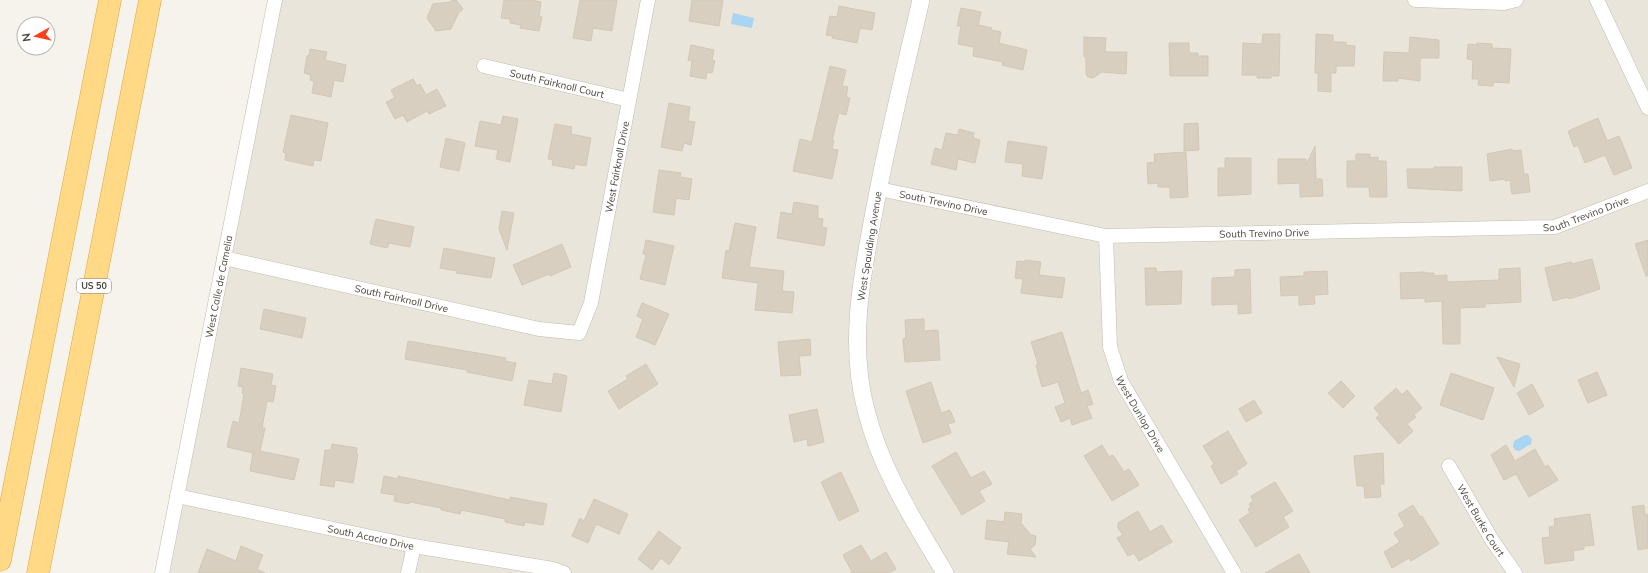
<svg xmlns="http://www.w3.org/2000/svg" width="1648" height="573" font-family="Mulish,sans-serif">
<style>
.residential{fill:#eae5da}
.water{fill:#a9d4f2}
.building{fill:#d8cfc1;stroke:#d3c7b4}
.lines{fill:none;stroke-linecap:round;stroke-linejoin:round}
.minor-casing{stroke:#c2bbae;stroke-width:15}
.tertiary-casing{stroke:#c2bbae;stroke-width:18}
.trunk-casing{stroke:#e0a43c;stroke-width:23}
.minor{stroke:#fff;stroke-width:14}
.tertiary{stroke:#fff;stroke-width:17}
.trunk{stroke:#ffd985;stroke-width:22}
.labels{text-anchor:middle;stroke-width:3.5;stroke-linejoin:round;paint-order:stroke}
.shield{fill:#fff;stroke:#817c74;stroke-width:1}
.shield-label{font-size:9px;font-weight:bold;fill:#4b4439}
.street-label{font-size:10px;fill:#4b4439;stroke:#fff}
</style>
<rect width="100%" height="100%" fill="#f6f3ec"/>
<path class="residential" d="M275 0H1648V573H162Z"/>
<path class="water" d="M733 13 754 18 752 28 731 24Z
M1525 435H1528L1532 439 1531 444 1519 451 1515 450 1513 446 1514 441Z"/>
<path class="building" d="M452 0H456L463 9 459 12 451 29 436 31 427 18 433 4 450 2Z
M504 0H531L541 2 539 16 542 17 539 31 520 28 521 25 510 23V19L501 18Z
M580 0H617L612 31 593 28 591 41 573 38Z
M692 0H723L719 26 689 21Z
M839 6 875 13 872 30 860 28 857 43 832 38 833 36 826 35 830 16 837 17Z
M961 8 981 12 978 25 992 28 991 30 1001 32 999 43 1027 50 1023 70 1002 65 1003 62 973 56 974 47 958 44 961 26H957Z
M1263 34H1280L1279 76H1271V78H1257V75H1242L1243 43 1262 44Z
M1316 34 1333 35V42H1346V45L1355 46 1354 66H1336V73H1331V92L1318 91V73H1315Z
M1084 37 1106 38 1105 52H1127L1126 74 1102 72 1093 78 1088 77 1086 74V57H1084Z
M1410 37 1439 40V58H1420V81L1398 78V81H1383L1384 52 1409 53Z
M1169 43H1189V53H1198V56H1208V76H1170Z
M1477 43 1492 44V48L1511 49 1509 83 1494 82 1493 86 1478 85 1479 79H1472L1473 60 1467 59 1468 44 1477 45Z
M691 45 714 50 712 60 715 61 712 73 707 72 706 79 690 76 692 61 688 60Z
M310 49 327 52 325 60 346 65 343 82 334 80 331 97 312 93 314 81 310 80 311 75 304 73 307 56H309Z
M830 66 846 70 842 86 848 87 846 97 850 98 846 115 839 113 832 140H834L832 149 838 150 832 179 793 171 800 139 812 142Z
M413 79 417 86 420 84 426 95 437 89 446 106 429 114 427 111 407 122 403 115 395 119 386 102 395 98 391 90Z
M669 103 690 107 688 121 695 122 691 145 684 143 682 151 661 147Z
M291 115 328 123 321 161 314 160 313 166 285 160 286 153 283 152Z
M503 116 518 119 510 162 496 159 498 150 475 146 480 121 501 125Z
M1598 118 1607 141 1619 136 1632 168 1614 175 1605 155 1585 163 1578 145 1574 147 1568 131Z
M1198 123 1199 150 1184 151V124Z
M555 124 572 127 571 134 591 138 586 166 575 164 574 169 552 165 553 160 548 159Z
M959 129 974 133 973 138 980 140 975 163 958 159 956 170 931 164 935 148 942 150 946 133 958 135Z
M446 138 465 143 459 171 440 167Z
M1008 141 1047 147 1042 179 1022 176 1023 164 1005 162Z
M1315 146 1316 179H1322L1323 196 1300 197V183L1278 184V159H1306V165Z
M1512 149 1513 151 1521 150 1524 174H1528L1530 192 1512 194 1510 180 1505 181V179L1490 181 1487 154Z
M1186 152 1188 197 1170 198V187H1158V183L1148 184 1147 163 1155 162 1154 154Z
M1356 154H1370V158L1378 157V161H1386L1387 197H1370L1369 187H1347V161H1356Z
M1225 158H1251V194L1218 196V168H1225Z
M1434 167H1462V191L1408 188 1407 169H1434Z
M659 170 681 173 680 177 692 179 689 200 676 198 674 215 653 212Z
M794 202 818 206V218L823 219 822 227 827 228 824 246 777 238 781 212 792 214Z
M502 211 514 213 507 250 499 229Z
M376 219 414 227 410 247 389 243 387 248 370 244Z
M735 223 756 227 749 267 784 271 782 291 794 292 792 313 755 310 758 283 722 278 726 250 729 251Z
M646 240 674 246 665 285 640 279 646 255 643 254Z
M1648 240V276H1646L1635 244Z
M562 244 571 267 550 276 549 274 522 285 513 265Z
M444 248 495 258 491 278 456 273 457 271 440 268Z
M1592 259 1600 289 1569 299 1568 297 1553 301 1545 268 1571 262 1572 264Z
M1025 260 1041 262 1039 275 1065 278 1062 298 1021 293 1023 279 1015 278 1017 261 1025 262Z
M1145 268H1156L1157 272 1182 271 1181 304 1146 305Z
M1520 268 1521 302 1485 304V307L1460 308V344H1443L1442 301 1425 302V298L1401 299 1400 273 1425 272V273H1434V276L1447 275V282L1499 280V269Z
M1250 269 1251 313 1238 314V304L1212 305V278L1235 277V270Z
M1327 271 1328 294 1314 295 1315 304 1299 305V295L1281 296 1280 277 1304 276V272Z
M642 303 669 314 655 345 636 337 643 319 637 316Z
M264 309 306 318 302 338 260 329Z
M924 319V331L938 330 940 360 905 362 903 339 906 338 905 320Z
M1062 332 1081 393 1088 390 1093 404 1087 406 1092 418 1072 425 1070 418 1061 422 1055 407 1065 403 1058 382 1042 387 1036 365 1038 364 1031 342Z
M810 339 811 355 799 356 801 375 781 376 778 342Z
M408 341 506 358 505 361 516 363 512 381 467 372V370L405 359Z
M1497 357 1520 364 1514 387Z
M646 364 658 384 619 409 608 391 628 379 626 376Z
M241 368 273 374 271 385 276 386 273 402 267 401 262 428H265L260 451 299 459 294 480 250 471 253 453 227 447 233 421 239 423 244 394 242 393 243 387 238 386Z
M1597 372 1607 395 1588 403 1578 380Z
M554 373 567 376 561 412 524 405 529 380 552 384Z
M1451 373 1494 388 1483 420 1440 405Z
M1341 381 1355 396 1343 408 1328 393Z
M931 382 941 413 950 410 955 422 948 424 951 433 923 443 906 391Z
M1532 384 1544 406 1529 415 1517 393Z
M1396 388 1402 395 1407 390 1422 408 1414 415 1416 417 1407 424 1413 431 1399 444 1376 418 1380 415 1374 408Z
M1254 400 1262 413 1246 422 1239 409Z
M817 409 824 442 808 446 807 439 794 442 789 415Z
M1228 431 1247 464 1236 471 1238 474 1221 484 1211 466 1214 464 1203 446Z
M332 444 357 448 356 454H358L353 483 335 480 334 487 320 485 325 450H331Z
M1102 445 1109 457 1113 455 1124 472 1129 469 1139 485 1112 501 1084 456Z
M1506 445 1515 461 1535 449 1545 467 1548 465 1558 480 1529 497 1516 474 1504 480 1491 455Z
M956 452 971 478 984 471 992 484 979 491 985 501 962 515 932 466Z
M1383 453 1384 484H1380L1381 497 1365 498 1364 486H1357L1354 456Z
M841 472 859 511 839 521 821 482Z
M384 476 398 479V476L510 500V497L547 504 543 525 525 522 524 526 505 522V519L461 510 460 514 441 510V508L410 502 409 504 394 501 395 495 381 493Z
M1275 482 1293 511 1283 517 1289 527 1256 547 1239 520 1250 513 1248 509 1251 508 1249 504 1253 501 1251 496Z
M594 499 628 514 619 534 596 524 588 543 572 536 580 518 584 521Z
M1413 505 1420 517 1422 516 1439 544 1411 561 1409 558 1392 568 1384 552 1400 542 1394 533 1405 526 1398 514Z
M1644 505 1645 515 1648 514V548L1638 550 1632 507Z
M1138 511 1150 532 1162 525 1172 542 1139 561 1134 553 1128 556 1117 538 1123 535 1118 528V523Z
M1005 512 1022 514 1021 523 1031 535 1036 536 1035 545 1030 549 1036 557 1007 554 1009 542 985 539 987 520 1004 522Z
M1590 514 1594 545 1584 546V549L1573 551 1574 560 1545 564 1542 538 1550 537 1549 527 1555 526 1554 519Z
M659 531 681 548 669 565 661 558 652 570 638 559Z
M861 545 871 561 886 552 896 569 889 573H850L852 572 843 555Z
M241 546 263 555 257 569 265 573H198L207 549 236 561Z
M1299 554 1310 573H1265Z"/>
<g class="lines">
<defs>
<g id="minor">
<path d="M1415 0 1504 3 1516 0"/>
<path d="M1597 0 1648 108"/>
<path id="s1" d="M484 66 629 100"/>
<path id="s2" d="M879 189 1106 236 1555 227 1648 191"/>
<path id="s3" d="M1106 236 1110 347 1121 381 1234 573"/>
<path id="s4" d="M224 258 539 329 579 333 591 303 648 0"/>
<path id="s5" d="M1449 466 1492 540 1515 573"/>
<path id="s6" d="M177 496 414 546 553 569 564 573"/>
<path id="s7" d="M162 573 275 0"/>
<path d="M408 573 414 546"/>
</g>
<path id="tertiary" d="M921 0C905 69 888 137 875 207 862 274 848 343 866 410 881 470 914 521 945 573"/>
<path id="trunk" d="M0 560 110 0
M38 573 150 0"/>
</defs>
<use href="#minor" class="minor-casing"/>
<use href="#tertiary" class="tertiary-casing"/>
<use href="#trunk" class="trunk-casing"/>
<use href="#minor" class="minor"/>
<use href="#tertiary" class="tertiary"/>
<use href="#trunk" class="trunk"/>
</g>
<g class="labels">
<rect class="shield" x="77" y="279" width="34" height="14" rx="3"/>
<g class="shield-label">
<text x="94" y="289">US 50</text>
</g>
<g class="street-label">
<text dy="4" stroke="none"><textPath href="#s1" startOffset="75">South Fairknoll Court</textPath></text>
<text dy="4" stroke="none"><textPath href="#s4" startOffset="534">West Fairknoll Drive</textPath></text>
<text dy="4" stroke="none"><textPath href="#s2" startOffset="66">South Trevino Drive</textPath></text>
<text dy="4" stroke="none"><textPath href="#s2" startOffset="714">South Trevino Drive</textPath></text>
<text dy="4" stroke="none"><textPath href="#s2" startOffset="390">South Trevino Drive</textPath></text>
<text transform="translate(869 246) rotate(-81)" y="4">West Spaulding Avenue</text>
<text dy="4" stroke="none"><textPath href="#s7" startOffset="292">West Calle de Camelia</textPath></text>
<text dy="4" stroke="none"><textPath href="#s4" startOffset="182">South Fairknoll Drive</textPath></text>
<text dy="4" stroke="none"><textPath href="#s3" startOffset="185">West Dunlop Drive</textPath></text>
<text dy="4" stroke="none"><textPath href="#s5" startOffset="63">West Burke Court</textPath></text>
<text dy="4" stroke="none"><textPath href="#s6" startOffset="198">South Acacia Drive</textPath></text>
</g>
</g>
<g transform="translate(36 36) rotate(262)"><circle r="19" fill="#ffffff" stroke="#b7b4b0"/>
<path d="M0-3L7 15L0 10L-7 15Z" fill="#fc3f1d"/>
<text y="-6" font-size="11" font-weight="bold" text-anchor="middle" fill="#4b4439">N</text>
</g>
</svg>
